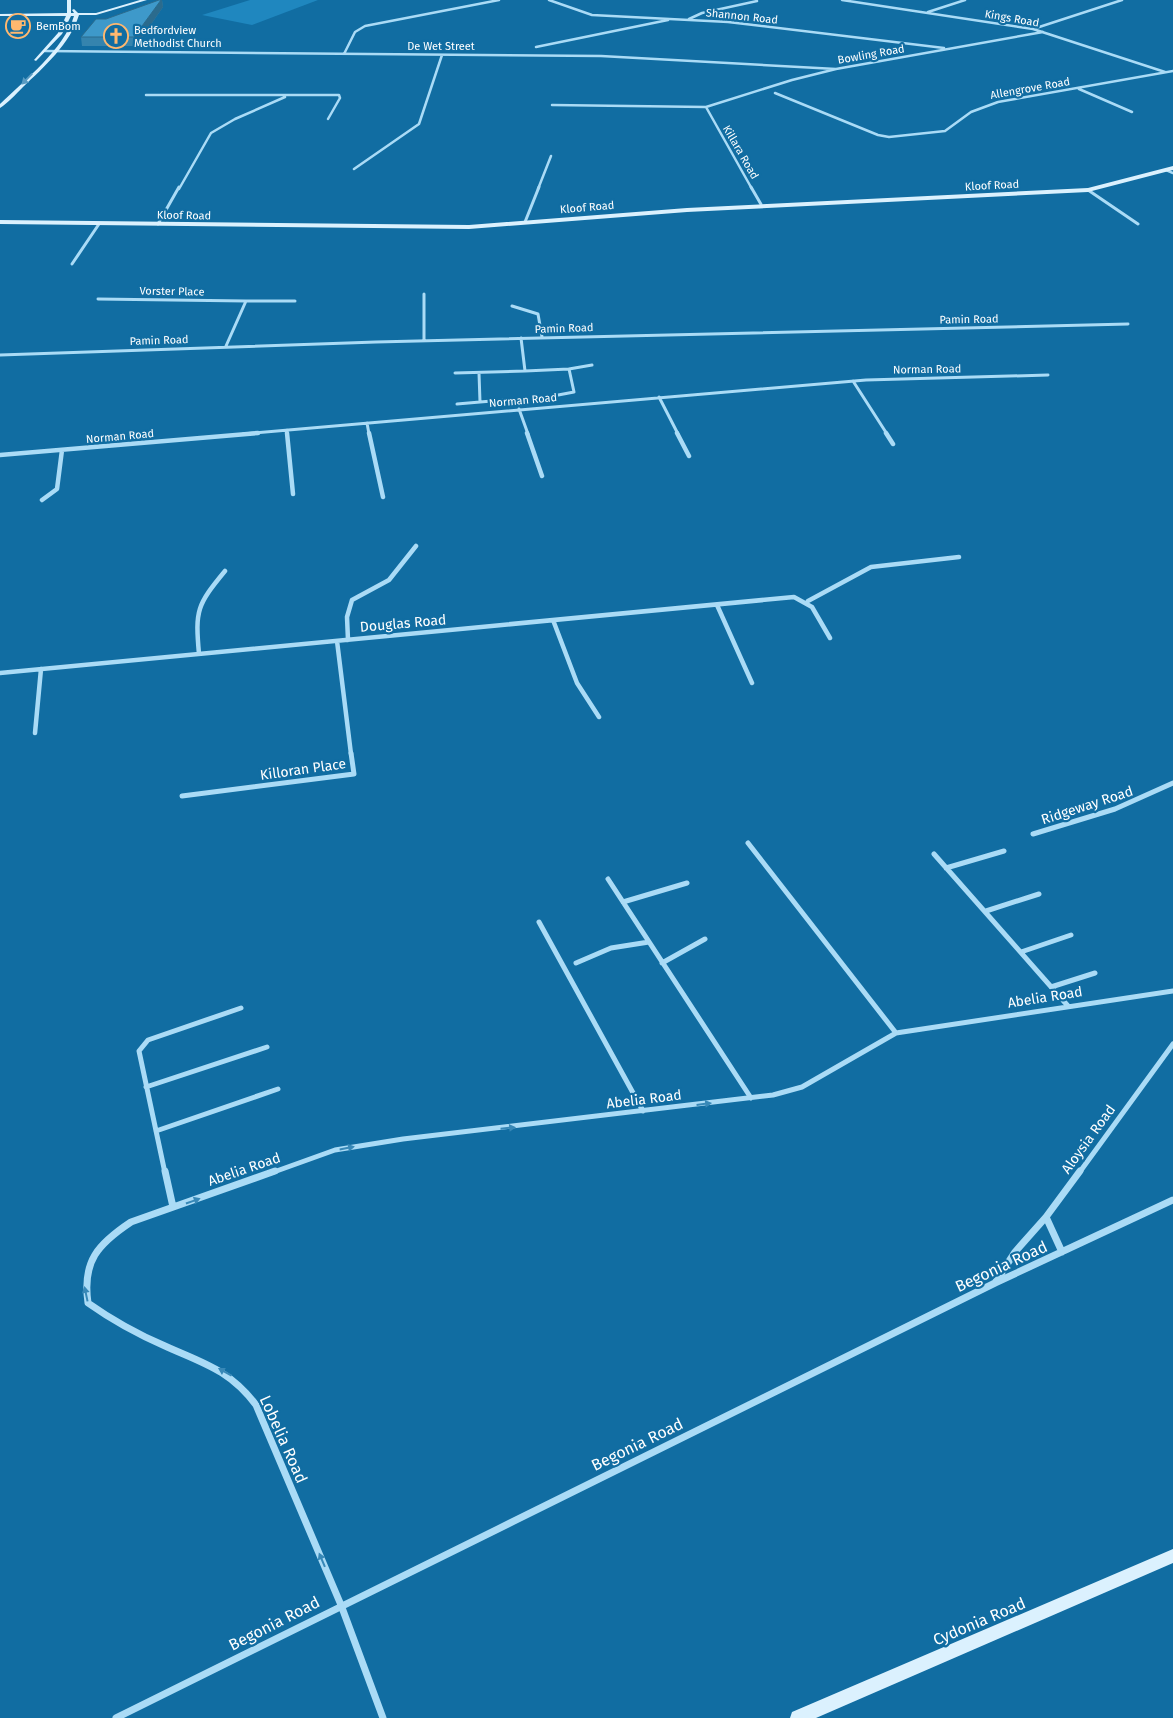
<svg xmlns="http://www.w3.org/2000/svg" width="1173" height="1718" font-family="'Fira Sans',sans-serif">
<style>
.green{fill:#1f87bf}
.lines{fill:none;stroke-linecap:round;stroke-linejoin:round}
.street-far4{stroke:#aadbf6;stroke-width:2.5}
.street-far3{stroke:#aadbf6;stroke-width:3}
.street-far2{stroke:#aadbf6;stroke-width:4.5}
.street-far1{stroke:#aadbf6;stroke-width:5}
.street{stroke:#aadbf6;stroke-width:7}
.secondary{fill:#dbf1fe;fill-rule:evenodd}
.wall{fill:#3584ae}
.shaded-wall{fill:#2b6b8d}
.building{fill:#3e99ca;stroke:#2b6b8d}
.oneway{fill:#589bc2}
.oneway2{fill:#3788b7}
.labels{text-anchor:middle;stroke-width:4.5;stroke-linejoin:round;paint-order:stroke}
.far-street-label{font-size:11px;fill:#fff;stroke:#116da2}
.far-poi-label{font-size:11px;fill:#fff;stroke:#116da2;text-anchor:start}
.street-label{font-size:14px;fill:#fff;stroke:#116da2}
.near-street-label{font-size:16px;fill:#fff;stroke:#116da2}
</style>
<rect width="100%" height="100%" fill="#116da2"/>
<path class="green" d="M250 0H318L252 25 202 15Z"/>
<g class="lines">
<path class="street-far4" d="M549 0 592 15 728 22 944 48
M842 0 1033 29 1165 72
M928 12 965 0
M689 19 702 13 757 1
M1033 29 1122 0
M536 47 668 20
M45 51 601 56 836 69
M344 54 355 32 365 26 499 0
M1079 89 1132 112
M775 93 878 135 889 137 945 131 971 112 998 102 1173 71
M146 95H339L340 98 328 119
M552 105 706 107 792 80 836 69 1043 32
M706 107 752 189
M354 169 419 124 442 55
M1166 170 1173 173
M179 189 211 133 235 119 285 97
M538 189 551 156"/>
<path class="street-far3" d="M751 187 762 206
M1088 190 1138 224
M525 222 539 187
M158 224 179 187
M72 264 99 224
M424 294V340
M98 299 246 301 226 346
M246 301H295
M512 306 538 314 542 337
M521 338 525 371 569 369 592 365
M0 355 376 342 1128 324
M455 373 525 371
M479 373 480 402 504 400
M853 381 887 434
M553 396 574 392 569 369
M659 397 678 434
M457 404 480 402
M519 409 528 434
M367 423 369 434
M287 430V434
M243 434 866 380 1048 375"/>
<path class="street-far2" d="M287 433 293 494
M369 433 383 497
M527 433 542 476
M677 433 689 456
M886 433 893 444
M0 455 258 433
M42 500 57 489 62 450
M808 601 871 567 959 557
M717 605 752 683
M553 620 577 683 599 717
M348 640 347 617 352 600 389 580 416 546
M337 641 351 754
M199 654C195 610 197 605 225 571
M0 673 794 597 812 607 830 638
M35 733 41 669"/>
<path class="street-far1" d="M182 796 354 774 351 753
M1033 834 1115 809 1173 783
M748 843 896 1033
M934 854 1068 1006
M946 868 1004 851
M608 879 751 1098
M623 902 687 883
M986 911 1039 894
M539 922 643 1111
M1021 952 1071 935
M576 963 611 948 649 942
M662 963 705 939
M1051 987 1095 973
M146 1087 267 1047
M156 1131 278 1089
M165 1173 139 1051 148 1040 241 1008
M271 1173 335 1150 403 1139 773 1095 802 1087 896 1033 1173 991
M1079 1173 1173 1044"/>
<path class="street" d="M165 1171 173 1207
M275 1171 131 1222C98 1244 82 1261 88 1303 112 1320 137 1334 165 1346 203 1363 230 1370 256 1405L341 1605 383 1718
M1062 1252 1046 1217 1080 1171
M995 1283 1015 1252 1046 1217
M116 1718 995 1283 1173 1200"/>
<path class="secondary" d="M67 0H71V13H74L72 10 74 9 78 13H96L140 0H147L96 15H79C70 44 44 67 23 87 16 94 8 103 0 108V104C25 80 64 49 74 16H71L62 34 36 61 34 60 58 33 66 16H0V14L67 13Z
M1173 166V170L1088 192 687 212 469 229 0 224V220L469 225 687 208 1088 188Z
M1173 1549V1563L816 1718H790L792 1712Z"/>
</g>
<path class="wall" d="M159 0H162L163 7 136 46H82L81 37 106 19Z"/>
<path class="shaded-wall" d="M161 0H162L163 7 136 46 134 37Z"/>
<path class="building" d="M159 0H161L134 37H81L96 19H106Z"/>
<defs><path id="oneway-solid" d="M-6-.8H1V-3.2L6.5 0L1 3.2V.8H-6Z" transform="scale(1.25)"/></defs>
<use class="oneway" href="#oneway-solid" transform="translate(27 79) rotate(134)"/>
<g class="oneway2">
<use href="#oneway-solid" transform="translate(704 1104) rotate(-7)"/>
<use href="#oneway-solid" transform="translate(508 1128) rotate(-6)"/>
<use href="#oneway-solid" transform="translate(347 1148) rotate(-11)"/>
<use href="#oneway-solid" transform="translate(193 1201) rotate(-19)"/>
<use href="#oneway-solid" transform="translate(86 1294) rotate(-102)"/>
<use href="#oneway-solid" transform="translate(225 1372) rotate(-151)"/>
<use href="#oneway-solid" transform="translate(322 1560) rotate(-113)"/>
</g>
<defs>
<symbol id="cafe-ring" viewBox="-11 -11 22 22"><circle r="9.5" fill="#116da2" stroke="#ffb86f" stroke-width="1.5"/><path d="M-5.5-4.5H6V0H3Q3 3.5 0 3.5H-2.5Q-5.5 3.5-5.5 0ZM3-3.2v2h1.7v-2ZM-6 4.5H4V6H-6Z" fill="#ffb86f"/></symbol>
<symbol id="church-ring" viewBox="-11 -11 22 22"><circle r="9.5" fill="#116da2" stroke="#ffb86f" stroke-width="1.5"/><path d="M-1.2-6h2.4v3.5h3.3v2.4h-3.3V6h-2.4V-.1h-3.3v-2.4h3.3Z" fill="#ffb86f"/></symbol>
</defs>
<g fill-rule="evenodd">
<use href="#cafe-ring" x="4" y="12" width="28" height="28"/>
<use href="#church-ring" x="102" y="22" width="28" height="28"/>
</g>
<g class="labels">
<g class="far-street-label">
<text transform="translate(742 16) rotate(6)" y="4">Shannon Road</text>
<text transform="translate(1012 18) rotate(10)" y="4">Kings Road</text>
<text x="441" y="50">De Wet Street</text>
<text transform="translate(871 54) rotate(-10)" y="4">Bowling Road</text>
<text transform="translate(1030 88) rotate(-10)" y="4">Allengrove Road</text>
<text transform="translate(741 152) rotate(60)" y="4">Killara Road</text>
<text transform="translate(992 185) rotate(-3)" y="4">Kloof Road</text>
<text transform="translate(587 207) rotate(-5)" y="4">Kloof Road</text>
<text transform="translate(184 215) rotate(1)" y="4">Kloof Road</text>
<text transform="translate(172 291) rotate(1)" y="4">Vorster Place</text>
<text transform="translate(969 319) rotate(-1)" y="4">Pamin Road</text>
<text transform="translate(564 328) rotate(-2)" y="4">Pamin Road</text>
<text transform="translate(159 340) rotate(-2)" y="4">Pamin Road</text>
<text transform="translate(927 369) rotate(-1)" y="4">Norman Road</text>
<text transform="translate(523 400) rotate(-5)" y="4">Norman Road</text>
<text transform="translate(120 436) rotate(-5)" y="4">Norman Road</text>
</g>
<g class="far-poi-label">
<text x="36" y="30">BemBom</text>
<text x="134" y="34">Bedfordview<tspan x="134" dy="13">Methodist Church</tspan></text>
</g>
<g class="street-label">
<text transform="translate(403 623) rotate(-5)" y="5">Douglas Road</text>
<text transform="translate(303 769) rotate(-8)" y="5">Killoran Place</text>
<text transform="translate(1087 805) rotate(-18)" y="5">Ridgeway Road</text>
<text transform="translate(1045 997) rotate(-9)" y="5">Abelia Road</text>
<text transform="translate(644 1099) rotate(-7)" y="5">Abelia Road</text>
<text transform="translate(1088 1139) rotate(-54)" y="5">Aloysia Road</text>
<text transform="translate(244 1169) rotate(-19)" y="5">Abelia Road</text>
</g>
<g class="near-street-label">
<text transform="translate(1001 1266) rotate(-25)" y="6">Begonia Road</text>
<text transform="translate(284 1439) rotate(66)" y="6">Lobelia Road</text>
<text transform="translate(637 1444) rotate(-26)" y="6">Begonia Road</text>
<text transform="translate(979 1621) rotate(-23)" y="6">Cydonia Road</text>
<text transform="translate(274 1623) rotate(-27)" y="6">Begonia Road</text>
</g>
</g>
</svg>
